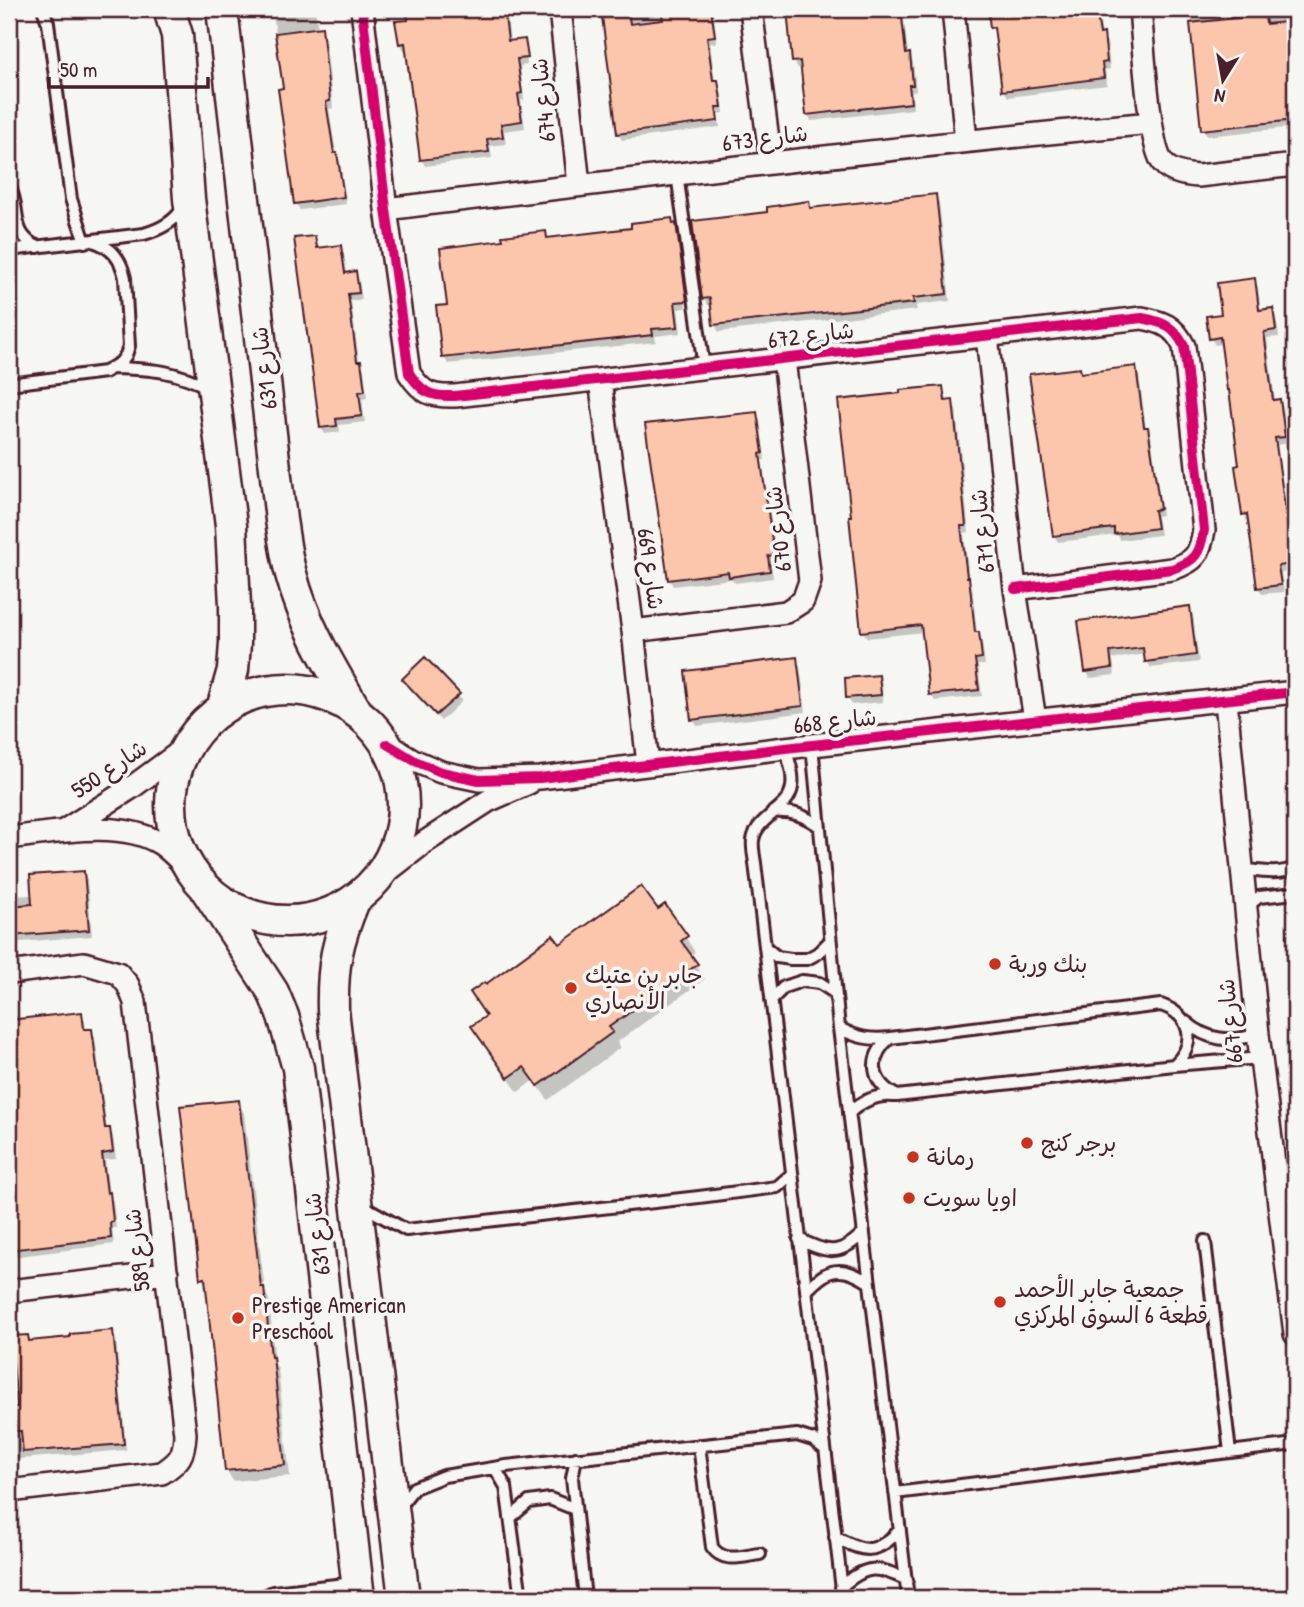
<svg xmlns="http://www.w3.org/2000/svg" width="1304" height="1607" font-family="'Patrick Hand','Playpen Sans Arabic',sans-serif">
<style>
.shadow{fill:#0003}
.building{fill:#fbc6ac;stroke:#4a1f2b;stroke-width:2}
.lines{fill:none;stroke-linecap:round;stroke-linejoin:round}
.lane-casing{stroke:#4a1f2b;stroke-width:16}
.street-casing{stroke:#4a1f2b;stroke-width:26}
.secondary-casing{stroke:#4a1f2b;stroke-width:35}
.lane{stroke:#f6f6f2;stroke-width:10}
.street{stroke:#f6f6f2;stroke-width:21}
.secondary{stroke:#f6f6f2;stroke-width:30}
.cycleway-casing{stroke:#f6f6f2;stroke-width:15}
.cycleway{stroke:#d6006c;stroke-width:10}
.poi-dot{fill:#c8321e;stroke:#f6f6f2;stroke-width:2.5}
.labels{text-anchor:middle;stroke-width:7;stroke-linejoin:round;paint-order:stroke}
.street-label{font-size:23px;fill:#4a1f2b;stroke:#f6f6f2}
.poi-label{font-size:23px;fill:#4a1f2b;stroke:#f6f6f2;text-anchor:start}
</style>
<rect width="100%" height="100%" fill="#f6f6f2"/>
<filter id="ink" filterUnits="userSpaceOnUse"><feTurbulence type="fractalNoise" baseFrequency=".0143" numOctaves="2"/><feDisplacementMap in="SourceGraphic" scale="14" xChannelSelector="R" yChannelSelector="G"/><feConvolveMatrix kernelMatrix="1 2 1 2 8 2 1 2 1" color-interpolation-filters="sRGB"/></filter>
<g filter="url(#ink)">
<path class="shadow" d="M272 9H315L318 29H321L325 36 333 108 329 109 336 154 340 162 346 204 300 210 296 204 285 90Z
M408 9H515V14L507 15 510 42 525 41 527 45H525L527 65 520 66 524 100H521L525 128 504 131 506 144 490 146 492 158 425 166 421 159 408 50H404L400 43 410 21Z
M601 9H713L717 43H710L715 82H717L721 88 724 113 718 114 720 127 622 140 618 133Z
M797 9H910L911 19 904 20 908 55 913 62 916 91 912 92 913 109 811 121 808 114 802 68H798L794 62 788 10Z
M989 9H1098L1102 35 1107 42 1110 69 1105 70 1107 85 1008 97 1004 90 996 34 992 27Z
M1190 9H1291L1293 23H1295V127L1207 136 1203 130Z
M935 196 939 202 950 301 916 305 917 310 719 332 715 325 712 305H708L704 298 769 213 808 203 811 209Z
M671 219 677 229 675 226 686 308 678 309 681 333 655 336 656 342 448 364 444 357 449 306 505 241 545 233 549 240 633 229Z
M314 237 318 244 319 250 340 247 344 254 347 274 355 273 359 280 362 300 351 301 359 362 364 369 367 398 362 399 365 422 339 425 340 432 325 434 321 428Z
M1254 280 1258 287 1261 312 1272 310 1276 317 1279 337 1267 338 1275 401H1279L1283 407 1288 443 1277 445 1295 567V571L1281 573 1284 592 1262 594 1258 587 1249 521H1248L1244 514 1241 467 1232 396 1228 390 1222 344 1215 345 1211 338 1223 316Z
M1136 368 1139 375 1146 429 1151 435 1162 515 1157 516 1160 535 1120 540 1117 535 1058 542 1054 535 1079 370 1082 375Z
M942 387 946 394 947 402H952L956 409 969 532 964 533 969 581 972 586 977 634 982 641 985 665H978L982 696 935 701 931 694 924 632 867 638 863 631Z
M756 414 760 420 765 460H762L777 562H771L773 578 735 583 732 579 673 586 669 579Z
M1189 608 1193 615 1199 662 1151 668 1147 661 1146 654 1113 659 1115 675 1090 678 1087 672 1080 622Z
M796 659 800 666 806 712 697 726 693 719Z
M878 677 882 683 883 702 852 705 848 698Z
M404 679 458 695 462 701 441 721 408 686Z
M83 872 87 879 92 936 9 943V896L33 895Z
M665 906 695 952 690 955 705 979 617 1042 620 1048 548 1100 534 1080 518 1092 482 1041 487 1017 486 986 559 946 658 911Z
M81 1014 85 1021 86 1031 91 1030 95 1037 107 1130H109L113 1136 116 1159 105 1160 109 1194 113 1201 116 1228H112L114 1244 12 1257 9 1252V1017L17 1016 20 1021Z
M238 1102 244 1113 265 1292 269 1299 275 1364 278 1369 290 1476 233 1481 227 1471 208 1290 202 1278Z
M112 1332 116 1339 126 1450 9 1460V1463V1343L27 1337 31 1342Z"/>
<path class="building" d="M406 9H504L508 41 525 39 528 58 517 59 522 93 518 94 522 121 501 124 503 137 487 139 489 152 420 160 405 43 399 44 395 21 408 20Z
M601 9H628L630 24 663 20 661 9H711L715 36 707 37 713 80H718L722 107H716L718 121 617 134Z
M787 9H901L906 54 910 53 913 85H909L911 103 806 115 800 61 792 62Z
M988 9H1096L1100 34 1104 33 1107 62 1102 63 1104 78 1002 91 994 27 990 28Z
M1265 15 1266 24 1295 21V120L1201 130 1190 23Z
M322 27 330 101 326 102 334 153H337L344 197 294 204 278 89 283 88 275 33Z
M936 194 947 294 913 298 914 303 713 325 710 298 702 299 692 221 767 212V207L809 201 810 208Z
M672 218 673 224 676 223 687 301 675 302 678 327 652 329 653 335 442 358 436 306 447 305 440 248 503 240 502 236 546 231 547 238 631 228V223Z
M315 236 317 248 341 245 345 273 356 271 359 293 348 294 357 361H361L365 391 359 392 362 416 336 419 337 426 320 428 294 238Z
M1255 278 1259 310 1273 308 1276 330 1264 332 1273 400 1280 399 1285 437 1275 438 1293 564 1278 566 1281 585 1257 588 1247 514 1242 515 1235 466 1239 465 1229 390H1227L1220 337 1209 339 1206 316 1221 314 1217 283Z
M1136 366 1144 427H1148L1160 509 1154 510 1157 528 1114 534V528L1053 536 1029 374 1080 368 1081 373Z
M943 386 945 401 953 400 966 526H961L967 577H969L975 632H979L982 658 975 659 979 690 929 695 921 625 861 632 849 516H851L838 400 900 393V390Z
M757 412 763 453 760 454 774 555 768 556 770 571 729 577 728 572 668 580 645 424Z
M1190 606 1196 655 1145 662 1143 648 1110 652 1112 668 1085 672 1078 621Z
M425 657 460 694 436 715 402 679Z
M797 657 803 706 691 720 685 671Z
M879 675 881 695 846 698 845 678Z
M84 871 89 930 9 936V906L32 904 30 875Z
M641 886 658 909 665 904 688 936 681 941 698 964 609 1027 613 1032 538 1086 524 1067 508 1078 471 1026 486 1016 470 992 485 982 486 984 553 935 560 944Z
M82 1012 84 1029H92L105 1128H110L113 1152 102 1154 107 1193 110 1192 113 1221 110 1222 111 1238 9 1250V1020Z
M239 1100 261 1287H264L271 1357H273L285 1465 225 1471 205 1278 200 1279 180 1106Z
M113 1330 124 1444 23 1452 21 1431H16L14 1407H17L11 1336 28 1335 29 1341 70 1337V1334Z"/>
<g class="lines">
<defs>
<path id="lane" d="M43 9 48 23 71 199 85 242
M677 174 704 368
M9 186C22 208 8 233 38 247
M9 250 144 234C161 229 174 222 184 207
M112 368C152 369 175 370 211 389
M9 384 105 372 121 362 126 355 129 346 125 278C121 259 112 247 93 241
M812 745 839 1028 908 1598
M785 748C789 761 794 774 792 787 789 810 757 816 753 840 752 847 754 856 755 863L843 1598
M773 812C792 811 804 815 819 826
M1241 869C1258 871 1281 876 1295 867
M1245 908 1259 897 1295 893
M765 947 777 957 791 959H807L818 953 830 941
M771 1000 784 987 802 981 820 983 835 993
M1161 1005C1191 1015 1198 1043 1174 1065L897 1096C870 1082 868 1057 890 1038Z
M1186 1022C1208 1041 1230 1043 1258 1034
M839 1028C858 1038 869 1040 890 1038
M1174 1065 1261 1058
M849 1113C862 1101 876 1094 894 1096
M360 1204 406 1230 699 1197 777 1187 792 1174
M799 1239C827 1254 841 1256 864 1232
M1205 1241 1230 1452
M806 1291C811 1286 817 1280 823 1276 839 1265 856 1274 870 1283
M699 1445 712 1547C723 1564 743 1556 760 1554
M576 1458 572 1478 585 1598
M495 1468 506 1487 521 1598
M895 1493 1295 1444
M398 1508 414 1488 444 1476 506 1466 797 1435 813 1440 825 1449
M510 1518 529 1502 550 1499 575 1509
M835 1537C866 1553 875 1555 900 1530
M841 1587C867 1564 877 1566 907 1580
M261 1598 273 1592 354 1583"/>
<path id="street" d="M362 9 386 209 409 373C422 393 431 397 455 396L1142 318C1163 322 1174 326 1184 346L1204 530C1200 554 1196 561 1172 569L1015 589
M560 9 579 185
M751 9 771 163
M953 9 966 141
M1140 9C1143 37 1148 145 1163 163 1171 173 1186 175 1198 176L1295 165
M386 209C641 178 896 147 1151 123
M987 336 1015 589 1035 720
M600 380 633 631 648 764
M633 631 786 612 803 601 810 581 784 359
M1226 701 1258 1034 1295 1334
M387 744 415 761 441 772 479 780 540 778 785 748 1295 692
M65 830 131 788 184 749
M9 838C53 833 121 818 161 844 171 851 180 861 190 870
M380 877 425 842 488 801 529 783
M9 973 84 963 118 973 128 985 135 1002 185 1434C184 1456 180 1461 162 1473L9 1491
M9 1291 167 1273"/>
<path id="secondary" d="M169 9 177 35 189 199 231 525 235 606V643L233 670 222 709
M222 9 281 520C284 538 286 557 291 574 304 624 331 668 357 712
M171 805a116 116 0 1 1 232 0a116 116 0 1 1-232 0Z
M207 891 273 992 283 1016 298 1068 359 1598
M354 901C337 942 332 965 333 1010L404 1598"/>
</defs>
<use href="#lane" class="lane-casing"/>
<use href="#street" class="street-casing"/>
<use href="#secondary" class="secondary-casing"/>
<use href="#lane" class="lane"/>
<use href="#street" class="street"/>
<use href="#secondary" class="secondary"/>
<defs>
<path id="cycleway" d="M362 9 386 209 409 373C422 393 431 397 455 396L1142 318C1163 322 1174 326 1184 346L1204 530C1200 554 1196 561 1172 569L1015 589
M387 744 415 761 441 772 479 780 540 778 785 748 1295 692"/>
</defs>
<use href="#cycleway" class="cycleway-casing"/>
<use href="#cycleway" class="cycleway"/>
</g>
</g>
<g class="poi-dot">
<circle cx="995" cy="964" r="7"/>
<circle cx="571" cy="988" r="7"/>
<circle cx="1027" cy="1143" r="7"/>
<circle cx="913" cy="1157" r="7"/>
<circle cx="909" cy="1198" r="7"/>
<circle cx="1000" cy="1302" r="7"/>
<circle cx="238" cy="1318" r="7"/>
</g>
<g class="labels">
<g class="street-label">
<text transform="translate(543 100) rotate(-96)" y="8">شارع 674</text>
<text transform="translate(765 138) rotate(-7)" y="8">شارع 673</text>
<text transform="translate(811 335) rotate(-7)" y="8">شارع 672</text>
<text transform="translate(264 368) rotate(-97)" y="8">شارع 631</text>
<text transform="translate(778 529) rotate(-97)" y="8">شارع 670</text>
<text transform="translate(982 531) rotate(-96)" y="8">شارع 671</text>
<text transform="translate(651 569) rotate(82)" y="8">شارع 669</text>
<text transform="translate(835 721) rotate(-6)" y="8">شارع 668</text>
<text transform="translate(109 769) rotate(-34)" y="8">شارع 550</text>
<text transform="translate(1230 1021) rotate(-96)" y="8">شارع 667</text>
<text transform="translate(317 1234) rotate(-97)" y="8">شارع 631</text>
<text transform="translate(137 1250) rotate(-97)" y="8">شارع 589</text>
</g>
<g class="poi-label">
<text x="1009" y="972">بنك وربة</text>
<text x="585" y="983">جابر بن عتيك<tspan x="585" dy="26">الأنصاري</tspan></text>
<text x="1041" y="1151">برجر كنج</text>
<text x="927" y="1165">رمانة</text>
<text x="923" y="1206">اويا سويت</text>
<text x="1014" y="1297">جمعية جابر الأحمد<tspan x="1014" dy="26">قطعة 6 السوق المركزي</tspan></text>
<text x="252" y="1313">Prestige American<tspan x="252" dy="26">Preschool</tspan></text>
</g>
</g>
<rect width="1304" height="1607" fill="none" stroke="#f6f6f2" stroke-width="35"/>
<rect x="18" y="18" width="1269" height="1572" fill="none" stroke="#4a1f2b" stroke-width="2.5" filter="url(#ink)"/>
<g transform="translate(1223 80) rotate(191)" stroke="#f6f6f2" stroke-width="5" paint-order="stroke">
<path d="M0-5L12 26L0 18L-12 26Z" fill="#4a1f2b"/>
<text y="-10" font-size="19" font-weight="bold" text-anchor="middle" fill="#4a1f2b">N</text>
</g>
<path d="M49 77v10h159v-10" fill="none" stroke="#4a1f2b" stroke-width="3.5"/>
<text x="60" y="77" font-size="21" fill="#4a1f2b" stroke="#f6f6f2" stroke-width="5" paint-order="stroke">50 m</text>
</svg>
